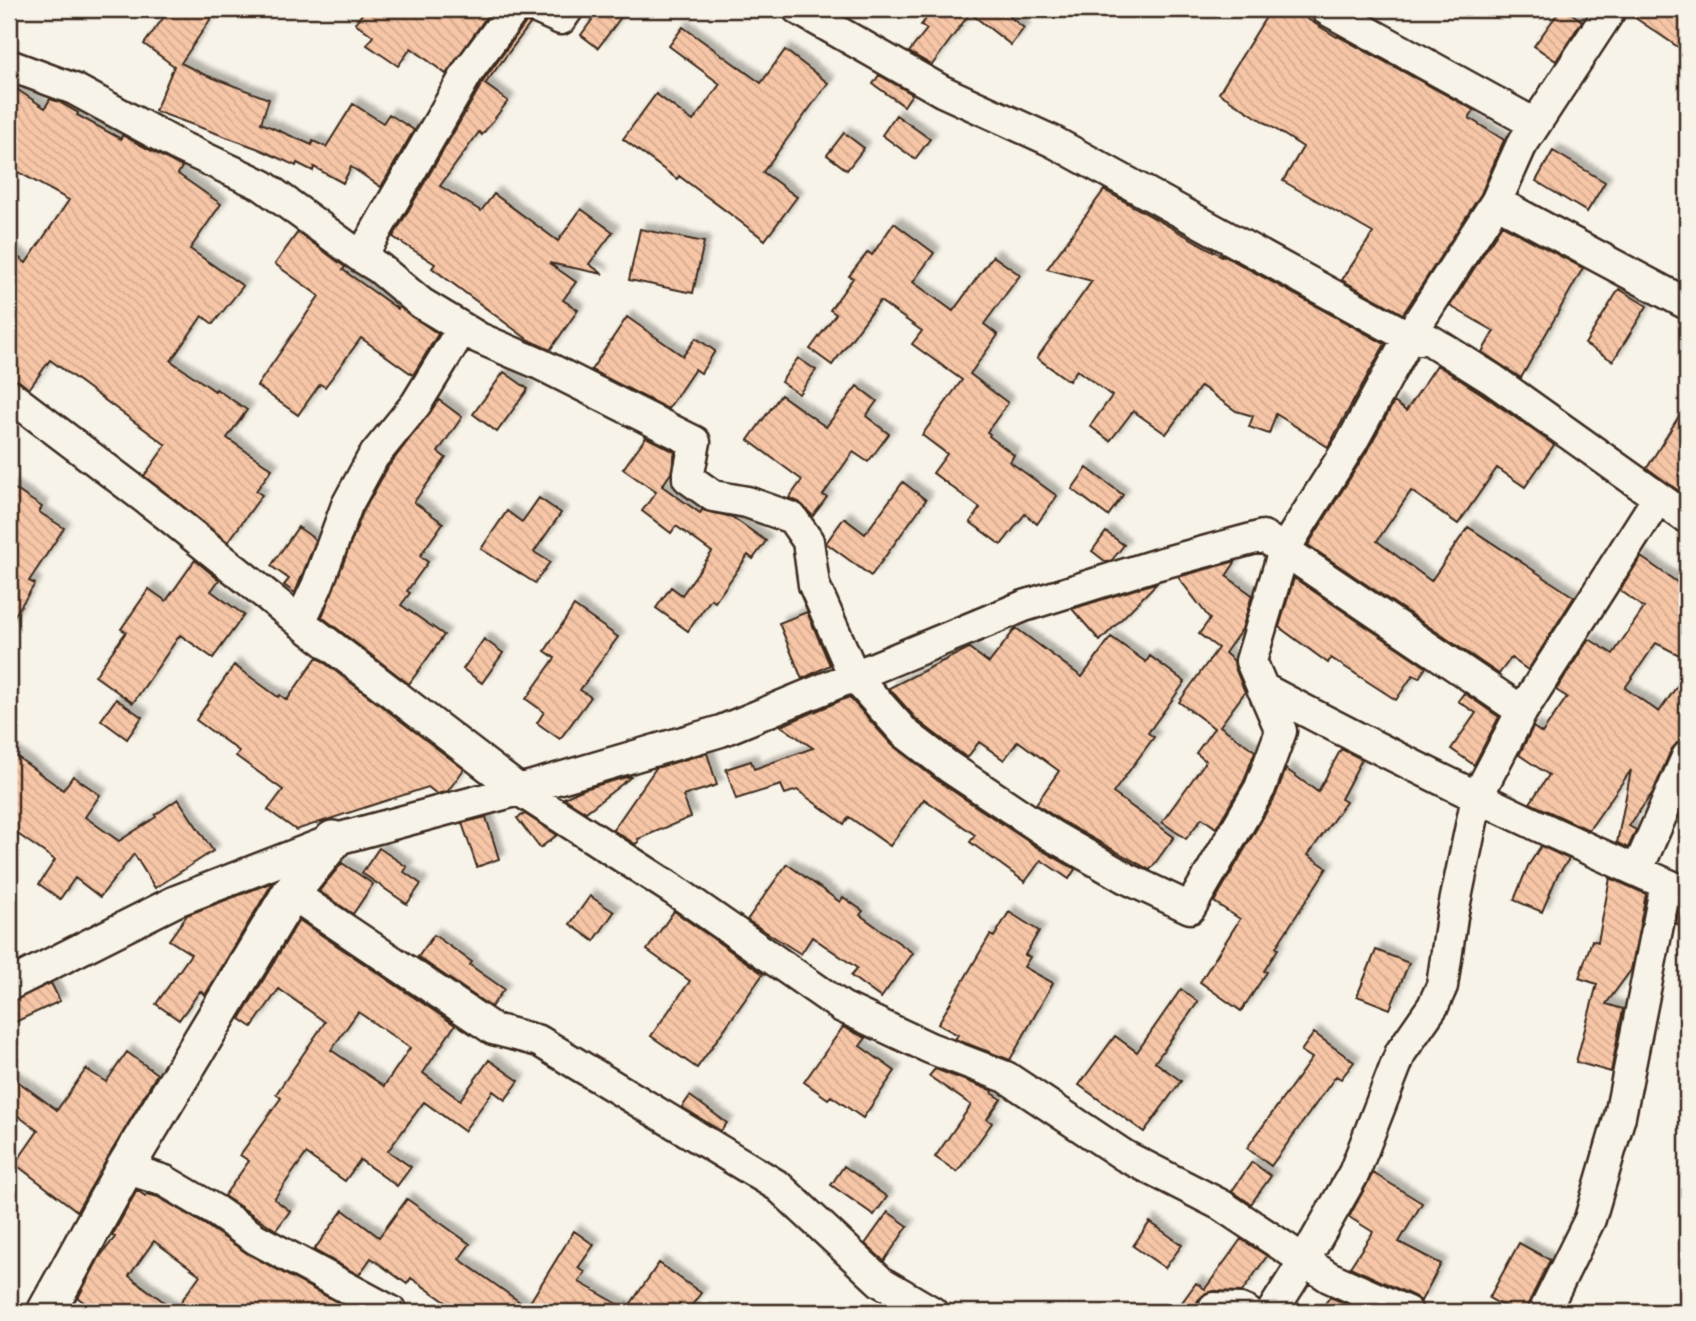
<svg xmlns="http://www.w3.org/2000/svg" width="1696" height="1321" font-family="Dekko,sans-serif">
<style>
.building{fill:url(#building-back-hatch);stroke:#3b2a1e;stroke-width:2;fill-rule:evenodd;filter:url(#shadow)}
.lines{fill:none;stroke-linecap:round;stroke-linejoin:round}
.minor-casing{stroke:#3b2a1e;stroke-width:35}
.tertiary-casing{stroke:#3b2a1e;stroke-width:42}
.minor{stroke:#f7f3e8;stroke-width:30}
.tertiary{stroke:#f7f3e8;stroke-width:37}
</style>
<defs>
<pattern id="building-back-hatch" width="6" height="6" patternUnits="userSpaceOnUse" patternTransform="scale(1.75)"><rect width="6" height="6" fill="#f7c6a7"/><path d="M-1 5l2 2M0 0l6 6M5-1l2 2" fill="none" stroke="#d5aa8f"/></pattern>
<filter id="shadow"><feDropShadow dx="6" dy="-6" stdDeviation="2" flood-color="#0004"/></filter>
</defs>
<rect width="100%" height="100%" fill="#f7f3e8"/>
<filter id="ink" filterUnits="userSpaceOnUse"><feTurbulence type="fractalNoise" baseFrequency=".0143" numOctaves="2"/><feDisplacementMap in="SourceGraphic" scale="14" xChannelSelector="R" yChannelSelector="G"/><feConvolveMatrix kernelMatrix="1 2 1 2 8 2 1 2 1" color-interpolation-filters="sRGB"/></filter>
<g filter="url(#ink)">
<path class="building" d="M170 9H200L212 17 181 63 203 74 269 99 261 123 312 145 313 141 326 147 353 104 383 123 389 114 414 130 381 187 351 167 343 183 314 167 313 171 297 163 296 166 259 149 155 111 174 66 144 44Z
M366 9H492L446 74 411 48 398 66 367 45 373 36 355 23Z
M600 9H627L598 48 581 35Z
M934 9H1016L1010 17 1024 28 1011 45 970 13 932 65 909 52 927 29 921 25Z
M1271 9H1291L1337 37 1338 36 1474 110 1469 118 1504 140 1481 194 1403 314 1342 280 1373 233 1283 181 1303 147 1219 93Z
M1561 9H1565L1582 21 1556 61 1534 46Z
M1628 9H1687V53L1628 13Z
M527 21 530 24 485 84 508 101 482 135 479 132 440 186 481 211 494 194 558 241 581 209 613 232 589 264 603 274 549 263 576 282 563 300 578 310 550 350 527 339 432 268 435 264 393 237 484 80Z
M683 27 761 83 785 50 828 83 763 172 797 197 765 240 679 176 677 179 623 139 656 94 693 121 720 84 669 46Z
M879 75 912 94 904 106 873 84Z
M9 84 45 108 50 99 59 102 78 113 77 115 121 139 122 135 182 167 178 174 221 204 190 249 243 286 213 324 202 316 171 361 215 391 216 389 247 410 227 438 272 469 256 491 262 495 228 542 144 476 166 445 50 360 29 389 19 381 9 378V250L26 263 69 200 9 167Z
M896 115 930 139 915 159 882 135Z
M844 133 864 148 847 170 827 155Z
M1553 151 1605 182 1587 212 1536 181Z
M1104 190 1222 256 1223 255 1385 344 1328 447 1276 414 1269 434 1249 427 1253 416 1236 411 1201 386 1166 434 1133 411 1110 441 1090 426 1112 396 1077 370 1069 381 1037 358 1092 281 1047 269Z
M894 223 934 253 913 282 953 311 993 256 1020 275 984 324 998 335 970 374 1008 403 987 432 990 434 989 436 1014 455 1010 462 1057 496 1037 524 1025 514 1001 545 970 522 980 508 933 473 947 454 922 435 962 380 912 344 922 331 880 301 832 365 810 349 836 314 830 310 853 278 849 276 868 252 872 255Z
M1502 225 1583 268 1521 378 1482 352 1494 331 1450 306Z
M640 229 704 242 693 293 629 280Z
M298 232 345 267 343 270 398 309 399 307 438 334 413 375 361 338 325 387 320 384 298 415 257 386 319 296 275 264Z
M1619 289 1647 306 1613 361 1585 344Z
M627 317 683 356 696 338 715 351 701 373 695 369 668 409 591 370Z
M798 358 816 370 799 394 781 382Z
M1437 365 1482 394 1554 445 1525 487 1497 468 1458 524 1411 491 1377 541 1431 581 1468 527 1574 597 1528 670 1511 658 1499 674 1308 545 1367 451 1394 402 1406 411Z
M504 372 528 389 497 432 473 414Z
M857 386 877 401 866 416 889 434 868 462 853 452 823 495 827 497 813 516 799 502 789 498 802 480 748 440 781 395 826 427Z
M439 400 462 417 438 452 446 458 414 502 443 523 420 556 428 562 407 591 410 593 401 605 444 635 409 684 322 617 363 512 388 467Z
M1687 403V497L1647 468Z
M646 437 675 452 671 473 662 486 700 513 702 510 732 517 766 541 753 559 748 555 715 602 711 599 688 631 656 608 671 587 682 595 712 552 676 526 671 533 642 511 656 492 623 469Z
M1087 468 1123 495 1108 516 1072 489Z
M903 482 926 500 871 576 826 543 844 518 865 534Z
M9 485 42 507 39 512 64 528 29 581 35 584 9 624Z
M539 498 561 513 534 552 550 562 535 583 481 549 507 511 522 522Z
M298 527 316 540 295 593 284 585 289 579 271 566Z
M1106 532 1124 545 1112 560 1106 562 1092 551Z
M1641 557 1687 589V659L1656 643 1625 688 1659 712 1687 672V740L1677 743 1671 750 1653 792 1629 826 1636 830 1628 848 1617 843 1631 770 1589 830 1530 803 1549 775 1519 755 1533 727 1542 733 1567 697 1556 690 1589 639 1613 654 1644 608 1620 590Z
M195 560 219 580 211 591 244 615 213 658 180 635 133 703 95 676 126 632 121 629 149 589 166 601Z
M1236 561 1226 576 1252 595 1242 629 1225 653 1234 661 1235 668 1245 692 1220 726 1255 751 1244 781 1216 828 1202 818 1186 839 1162 822 1206 761 1196 753 1214 728 1179 702 1218 648 1199 634 1210 619 1178 577Z
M1294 578 1426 667 1419 678 1413 675 1396 700 1331 658 1328 663 1279 627Z
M1158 582 1100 641 1072 609Z
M574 606 618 637 580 690 591 697 560 739 537 723 544 712 526 699 555 658 545 651Z
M807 612 830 665 802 679 779 623Z
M1016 628 1082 677 1111 637 1146 662 1150 656 1185 682 1148 733 1154 737 1113 793 1174 837 1150 870 1060 820 1036 804 1059 771 1018 741 1004 760 979 742 967 758 917 720 889 688 969 648 989 663Z
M484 639 503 653 482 683 463 669Z
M317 657 464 769 448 791 437 794 428 787 296 830 268 810 283 790 236 756 239 751 196 720 234 665 278 697 280 695 287 700Z
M1464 693 1499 717 1474 765 1451 749 1476 713 1458 701Z
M849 697 892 745 938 781 1041 850 1075 869 1069 879 1041 860 1025 882 970 842 975 835 924 799 890 846 849 817 844 824 797 790 785 794 781 785 736 799 726 769 751 761 754 769 813 748 781 726Z
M116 699 142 717 127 739 101 720Z
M1341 749 1362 759 1341 799 1346 802 1308 855 1327 868 1276 947 1278 949 1264 971 1267 972 1241 1011 1200 982 1240 919 1214 902 1275 797 1286 769 1318 792Z
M9 751 63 790 73 776 100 795 85 817 119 841 156 817 155 815 178 799 213 851 155 888 134 854 100 897 75 878 60 899 39 884 55 860 9 828Z
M707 753 717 785 683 796 691 817 638 839 639 842 635 844 613 830 656 768Z
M630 776 631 777 586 812 564 798 584 789Z
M525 814 557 835 540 848 517 818Z
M486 817 499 859 477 867 462 823Z
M1541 846 1569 859 1557 876 1542 912 1514 900 1528 866Z
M379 848 407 867 404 872 421 884 407 904 362 873Z
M342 863 373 884 353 914 319 891Z
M787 864 840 902 843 897 863 911 860 915 913 953 881 998 851 976 857 968 812 937 801 954 747 920Z
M1610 878 1646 894 1631 970 1606 1004 1623 1009 1611 1072 1576 1062 1597 984 1579 978 1592 940 1598 942Z
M273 882 205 995 200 991 179 1020 156 1004 191 954 169 940 187 915Z
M590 896 614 912 594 941 570 924Z
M1679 909 1687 910V926L1676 924Z
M674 911 763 974 697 1068 651 1036 690 981 647 950Z
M1009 912 1039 931 1025 955 1030 957 1024 967 1053 983 1010 1060 955 1039 958 1035 938 1024 990 935 994 937Z
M299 920 455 1025 423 1073 460 1100 489 1060 519 1081 505 1100 493 1091 464 1131 424 1102 388 1151 411 1167 397 1186 360 1160 345 1181 306 1154 274 1199 290 1211 276 1230 224 1196 249 1161 240 1155 281 1098 276 1094 325 1022 279 989 252 1027 240 1019ZM358 1012 410 1048 384 1086 331 1050Z
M434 935 472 962 470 965 504 989 491 1007 418 957Z
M1376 950 1409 963 1390 1009 1357 996Z
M51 983 60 1001 9 1025V1002Z
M1181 989 1198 1002 1155 1062 1181 1081 1144 1132 1079 1085 1115 1036 1137 1052Z
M843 1027 866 1038 860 1046 895 1071 863 1118 831 1096 828 1099 804 1082Z
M1314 1033 1354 1062 1341 1079 1336 1076 1271 1166 1247 1148 1312 1058 1301 1051Z
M127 1052 157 1074 77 1211 15 1164 38 1131 9 1109V1075L57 1110 86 1069 106 1082Z
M935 1069 993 1091 992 1093 1001 1099 987 1119 992 1123 957 1172 935 1157 971 1105 929 1076Z
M690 1096 727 1123 721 1131 682 1107Z
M1252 1162 1271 1176 1251 1204 1232 1191Z
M844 1166 887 1197 874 1215 831 1185Z
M1373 1173 1422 1203 1399 1242 1441 1264 1421 1301 1414 1296 1350 1267 1373 1232 1349 1217Z
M137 1190 145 1196 147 1194 158 1197 207 1226 248 1254 339 1303 333 1312H97L78 1298 99 1258 115 1237 112 1236ZM154 1241 200 1275 175 1310 129 1276Z
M407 1199 470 1244 459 1259 527 1307 574 1231 594 1245 578 1268 585 1272 579 1282 627 1309 659 1263 701 1293 687 1312H460L411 1278 407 1284 371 1258 359 1275 314 1250 343 1210 379 1237Z
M888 1212 908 1226 884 1261 865 1244Z
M1150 1222 1182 1245 1165 1268 1133 1246Z
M1241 1239 1267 1256 1242 1292 1215 1291 1206 1293 1198 1300 1195 1312H1175L1196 1283 1205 1289Z
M1519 1243 1550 1260 1528 1304 1527 1312H1514L1489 1298Z
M1330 1297 1351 1306 1347 1312H1319Z"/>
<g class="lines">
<defs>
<path id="minor" d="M539 9 561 19 568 9
M798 9 942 91 1052 141 1409 337 1430 340 1492 379 1687 518
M1326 9 1535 124
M9 65 74 89 179 146 262 185 361 257 469 70 514 9
M1496 202 1687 304
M361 257 379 268 421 303 479 338 540 364 695 442 688 478 713 496 747 502 792 518 808 541 814 585 854 676 905 733 949 767 1051 835 1126 878 1190 908 1260 788 1281 731 1251 661 1284 550 1522 711
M9 395 166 514 300 622 519 790 674 890 842 1007 930 1048 1006 1077 1125 1156 1221 1205 1329 1277 1407 1312
M300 622 317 586 347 505 373 457 416 404 462 329
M1262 688C1401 762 1543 830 1687 893
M1637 871 1687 757
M291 893 493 1029 539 1041 778 1186 881 1282 932 1312
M9 985 176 901 333 840 519 790 721 731 1024 606 1155 565 1263 536 1284 550 1352 442 1409 337 1496 202 1521 146 1611 9
M125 1168 165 1181 216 1211 256 1239 392 1312
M1212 1312 1214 1308 1240 1309 1247 1312
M1272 1312 1304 1261 1354 1173 1401 1052 1433 1006 1442 986 1452 917 1477 797 1522 711 1658 498
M1544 1312 1590 1219 1620 1116 1666 884"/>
<path id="tertiary" d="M46 1312 125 1168 291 893 333 840"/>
</defs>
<use href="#minor" class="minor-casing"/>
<use href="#tertiary" class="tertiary-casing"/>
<use href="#minor" class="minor"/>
<use href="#tertiary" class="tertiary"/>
</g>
</g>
<rect width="1696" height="1321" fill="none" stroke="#f7f3e8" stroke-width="35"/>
<rect x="18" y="18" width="1661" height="1286" fill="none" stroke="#3b2a1e" stroke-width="2.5" filter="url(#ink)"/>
</svg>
